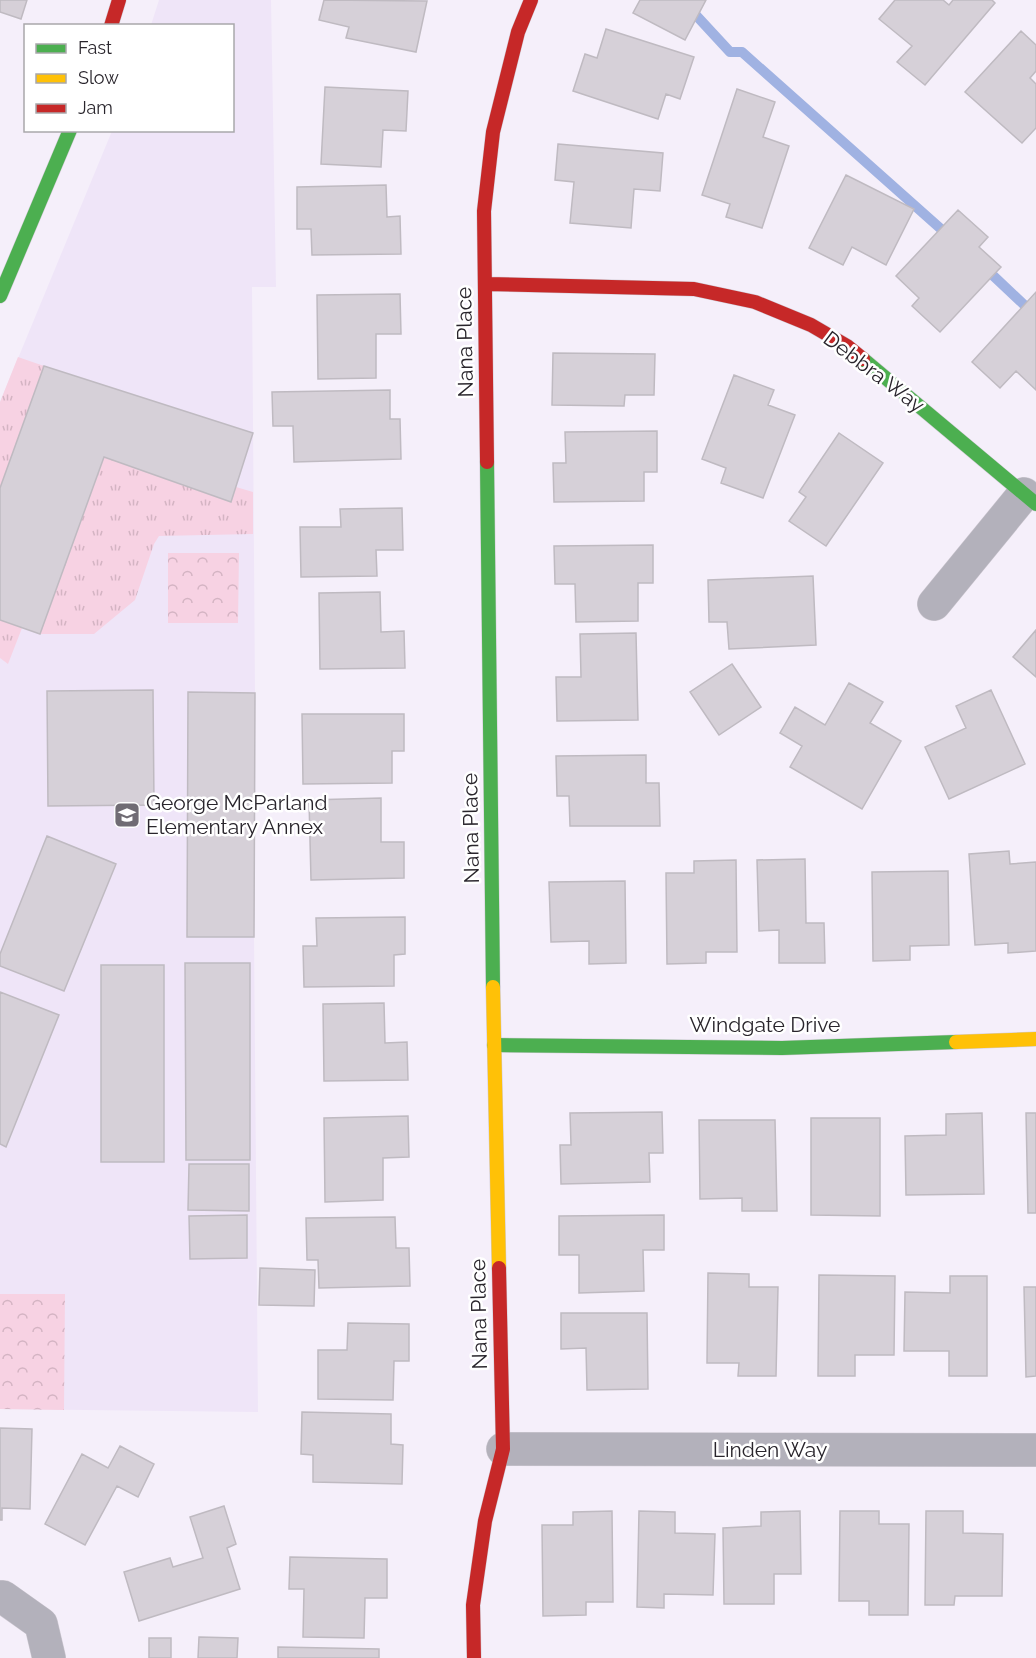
<svg xmlns="http://www.w3.org/2000/svg" width="1036" height="1658" font-family="Raleway,sans-serif">
<style>
.built{fill:#efe5f8}
.grass{fill:url(#grass-tufts)}
.park{fill:url(#park-crowns)}
.lines{fill:none;stroke-linecap:round;stroke-linejoin:round}
.stream{stroke:#a0b2e2;stroke-width:10}
.building{fill:#d6d0d8;stroke:#bfbac1;stroke-width:1.5}
.street-casing{stroke:#d0cbd4;stroke-width:34}
.fast-casing{stroke:#d0cbd4;stroke-width:15}
.slow-casing{stroke:#d0cbd4;stroke-width:15}
.jam-casing{stroke:#d0cbd4;stroke-width:15}
.street{stroke:#b3b1bb;stroke-width:33}
.fast{stroke:#4caf50;stroke-width:14}
.slow{stroke:#ffc107;stroke-width:14}
.jam{stroke:#c62828;stroke-width:14}
.labels{text-anchor:middle;stroke-width:5;stroke-linejoin:round;paint-order:stroke}
.street-label{font-size:21px;fill:#29252c;stroke:#fff}
.poi-label{font-size:21px;fill:#29252c;stroke:#fff;text-anchor:start}
</style>
<defs>
<pattern id="grass-tufts" width="24" height="20" patternUnits="userSpaceOnUse" patternTransform="scale(1.5)"><rect width="24" height="20" fill="#f7d2e3"/><path d="M3 7l-1-3M5 7V3M7 7l1-3M15 17l-1-3M17 17v-4M19 17l1-3" fill="none" stroke="#d4b4c3"/></pattern>
<pattern id="park-crowns" width="20" height="18" patternUnits="userSpaceOnUse" patternTransform="scale(1.5)"><rect width="20" height="18" fill="#f7d2e3"/><path d="M2 6a3 3 0 1 1 6 0M12 15a3 3 0 1 1 6 0" fill="none" stroke="#d4b4c3"/></pattern>
</defs>
<rect width="100%" height="100%" fill="#f5effa"/>
<path class="built" d="M159 0H271L276 287H252L255 693 254 937 258 1412 0 1409V402L112 131 232 130V26L151 25Z"/>
<path class="grass" d="M18 357 44 366 0 488V402Z
M104 457 231 502 236 487 253 492V534L159 536 154 544 135 600 94 634H40Z
M0 620 22 628 8 664 0 658Z"/>
<path class="park" d="M168 553H239L238 623H168Z
M0 1294H65L64 1410 0 1409Z"/>
<g class="lines">
<path class="stream" d="M682 0 730 52H742L950 237
M984 267 1036 316"/>
</g>
<path class="building" d="M0 0H27L21 19 0 12Z
M324 0 427 1 416 52 346 38 349 27 319 20Z
M640 0H706L685 40 633 13Z
M895 0H943L949 5 953 0H992L995 3 925 85 897 62 912 46 879 19Z
M606 29 694 57 680 99 666 94 658 119 573 91 585 54 597 58Z
M1021 31 1036 45V71L1030 78 1036 84V128L1022 143 965 92Z
M325 87 408 91 406 131 383 130 381 167 321 164Z
M737 89 775 102 763 137 789 146 762 228 726 217 730 204 702 195Z
M558 144 663 153 660 191 634 189 631 228 570 223 574 182 555 180Z
M846 175 914 209 886 265 852 247 843 265 809 248Z
M386 185 387 217 400 216 401 254 312 255 311 229H297V187Z
M958 210 988 237 979 247 1001 267 940 332 912 306 919 298 896 276Z
M1036 292V390L1016 371 1000 388 972 362Z
M400 294 401 334H376V378L318 379 317 295Z
M553 353 655 354 654 395H625L624 406 552 405Z
M44 366 253 433 231 502 104 457 40 634 0 620V488Z
M734 375 774 390 768 405 795 415 763 498 721 483 726 468 702 459Z
M390 390V419H400L401 459 294 462 293 426H273L272 392Z
M657 431V472H644V501L554 502 553 463H566L565 432Z
M839 433 883 463 826 546 789 521 806 497 799 492Z
M402 508 403 550H376L377 576 301 577 300 527H341L340 509Z
M653 545V583H638V621L576 622 575 584H555L554 546Z
M813 576 816 645 729 649 727 622H709L708 580Z
M380 592 381 632 404 631 405 668 320 669 319 593Z
M1036 630V677L1013 657Z
M636 633 638 720 557 721 556 677H581L580 634Z
M732 664 761 707 719 735 690 692Z
M849 683 883 702 870 723 901 741 862 809 790 767 802 746 780 733 795 707 825 725Z
M153 690 154 805 48 806 47 691Z
M991 690 1025 764 949 799 925 747 966 728 956 706Z
M188 692 255 693 254 937H187Z
M302 714H404V751H392V783L303 784Z
M646 755V783H659L660 826H570L569 796H557L556 756Z
M381 798V842H404V878L311 880 309 800Z
M47 836 116 864 64 991 0 966V954Z
M1009 851 1010 864 1036 862V951L1008 953V943L975 945 969 854Z
M805 859 806 923H824L825 963H779V930L759 931 757 860Z
M736 860 737 952H706V963L667 964 666 873H694V861Z
M948 871 949 945 910 946V960L873 961 872 872Z
M625 881 626 963 589 964V941L551 942 549 882Z
M405 917V954L394 955V986L304 987 303 946H317L316 918Z
M185 963H250V1160H186Z
M101 965H164V1162H101Z
M0 992 59 1015 6 1147 0 1144Z
M384 1003 385 1043 407 1042 408 1080 324 1081 323 1004Z
M662 1112 663 1153H649L650 1182 561 1184 560 1145H571L570 1113Z
M982 1113 984 1194 906 1195 905 1136 946 1135V1114Z
M1026 1113H1036V1213H1028Z
M408 1116 409 1157 383 1158V1200L325 1202 324 1118Z
M811 1118H880V1216L811 1215Z
M699 1120H775L777 1211H742V1198L700 1199Z
M189 1164H249V1211L188 1210Z
M247 1215V1258L190 1259 189 1216Z
M664 1215V1250H643L644 1291 579 1293V1255H559V1216Z
M395 1217 396 1248H409L410 1286 319 1288 318 1260H307L306 1218Z
M260 1268 315 1270 314 1306 259 1305Z
M708 1273 749 1274V1287H778L776 1376H738L739 1363H707Z
M819 1275 895 1276 894 1355H855V1376H818Z
M950 1276H987V1376H949V1351H904L905 1292 950 1293Z
M1024 1287H1036V1376L1026 1377Z
M561 1313H647L648 1389 587 1390 586 1348 561 1349Z
M348 1323 409 1324V1361H394L393 1400 318 1399V1350H347Z
M302 1412 391 1414V1444L403 1445 402 1484 313 1482V1455L301 1454Z
M0 1428 32 1429 30 1509 2 1508V1520H0Z
M120 1446 154 1464 138 1497 117 1486 85 1545 45 1524 82 1454 108 1468Z
M224 1506 236 1544 227 1548 240 1589 139 1621 124 1572 170 1558 173 1567 203 1558 190 1517Z
M612 1511 613 1602H586V1615L543 1616 542 1525H573V1512Z
M639 1511 675 1512V1533L715 1534 713 1595 664 1594V1608L637 1607Z
M800 1511 801 1574H774V1604H724L723 1528 761 1526V1512Z
M840 1511H879V1524H909L908 1615H869V1601H839Z
M926 1511H963V1533L1003 1534 1002 1596H955L954 1605H925Z
M290 1557 387 1559V1598H365L364 1638 303 1637 304 1589H289Z
M199 1637 238 1638 237 1658H198Z
M149 1638H171V1658H149Z
M278 1647 379 1649V1658H278Z"/>
<g class="lines">
<defs>
<path id="street" d="M934 604 1024 494
M503 1449 1036 1450
M0 1597H3L41 1624 49 1658"/>
<path id="fast" d="M0 296 70 130
M863 359 1036 504
M487 462 493 987
M494 1045 782 1048 956 1042"/>
<path id="slow" d="M493 987 499 1268
M956 1042 1036 1039"/>
<path id="jam" d="M111 26 119 0
M486 284 694 289 755 302 811 325 847 346 863 359
M487 462 484 211 493 132 518 32 531 0
M474 1658 473 1605 485 1521 503 1449 499 1268"/>
</defs>
<use href="#street" class="street-casing"/>
<use href="#fast" class="fast-casing"/>
<use href="#slow" class="slow-casing"/>
<use href="#jam" class="jam-casing"/>
<use href="#street" class="street"/>
<use href="#fast" class="fast"/>
<use href="#slow" class="slow"/>
<use href="#jam" class="jam"/>
</g>
<defs>
<symbol id="school-square" viewBox="-11 -11 22 22"><rect x="-9" y="-9" width="18" height="18" rx="4" fill="#706c74" stroke="#fff"/><path d="M0-5L7-2L0 1L-7-2ZM-4 1L0 2.5L4 1V4Q0 6-4 4Z" fill="#fff"/></symbol>
</defs>
<g fill-rule="evenodd">
<use href="#school-square" x="112" y="800" width="30" height="30"/>
</g>
<g class="labels">
<g class="street-label">
<text transform="translate(465 342) rotate(-91)" y="7">Nana Place</text>
<text transform="translate(874 372) rotate(37)" y="7">Debbra Way</text>
<text transform="translate(471 828) rotate(-91)" y="7">Nana Place</text>
<text x="765" y="1032">Windgate Drive</text>
<text transform="translate(479 1314) rotate(-91)" y="7">Nana Place</text>
<text x="770" y="1457">Linden Way</text>
</g>
<g class="poi-label">
<text x="146" y="810">George McParland<tspan x="146" dy="24">Elementary Annex</tspan></text>
</g>
</g>
<rect x="24" y="24" width="210" height="108" fill="#ffffff" stroke="#a9a8ab" stroke-width="1.5"/>
<rect x="36" y="44" width="30" height="9" fill="#4caf50" stroke="#a9a8ab" stroke-width="1.5"/>
<text x="78" y="54" font-size="18" fill="#29252c">Fast</text>
<rect x="36" y="74" width="30" height="9" fill="#ffc107" stroke="#a9a8ab" stroke-width="1.5"/>
<text x="78" y="84" font-size="18" fill="#29252c">Slow</text>
<rect x="36" y="104" width="30" height="9" fill="#c62828" stroke="#a9a8ab" stroke-width="1.5"/>
<text x="78" y="114" font-size="18" fill="#29252c">Jam</text>
</svg>
